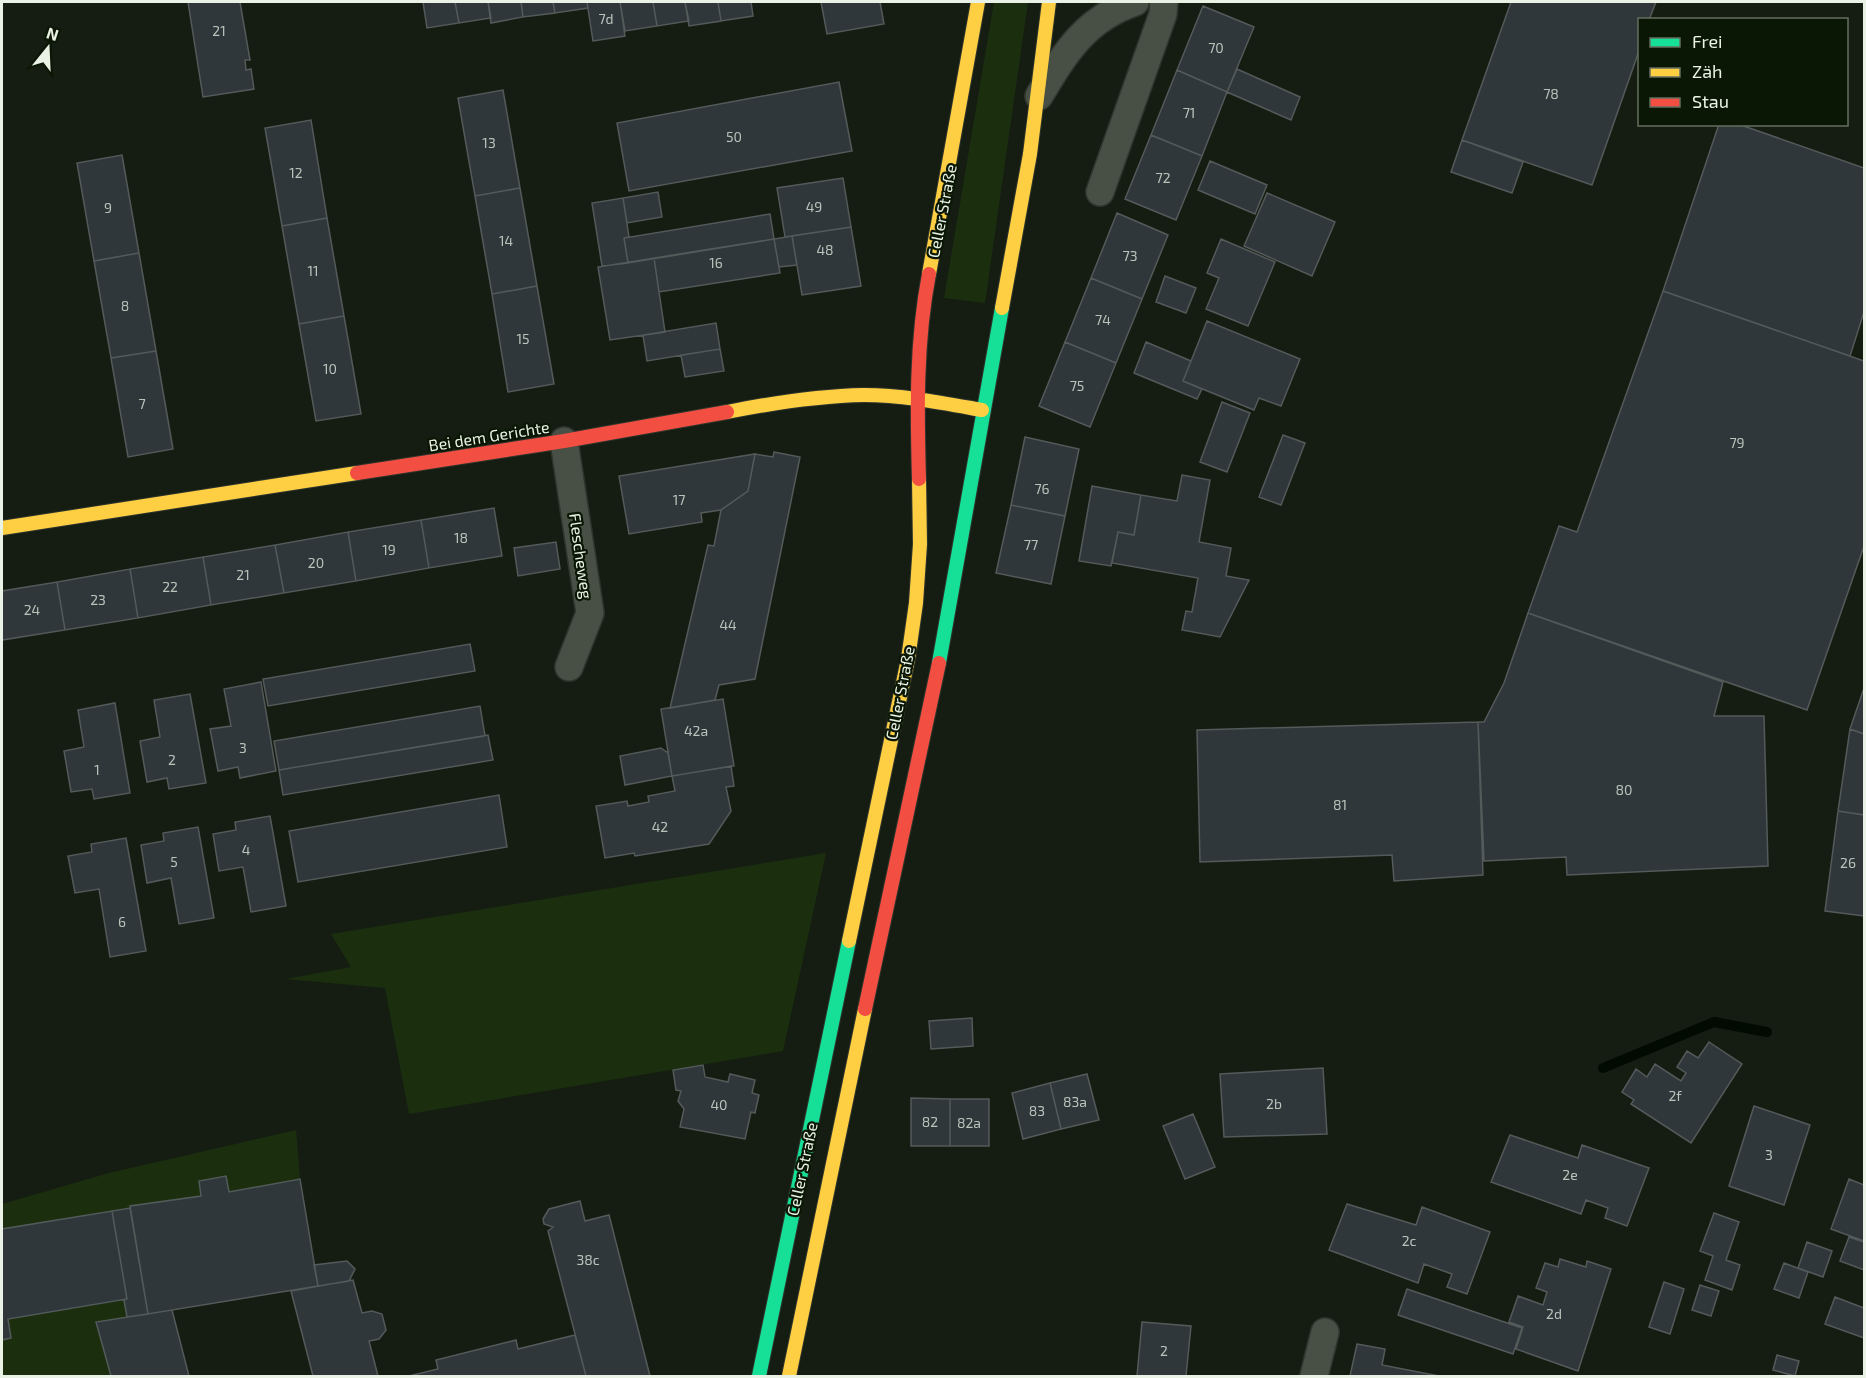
<svg xmlns="http://www.w3.org/2000/svg" width="1866" height="1378" font-family="'Exo 2',sans-serif">
<style>
.green{fill:#1b2f0f}
.lines{fill:none;stroke-linecap:round;stroke-linejoin:round}
.stream{stroke:#020b02;stroke-width:10}
.building{fill:#2f373b;stroke:#535a5a;stroke-width:1.5}
.street-casing{stroke:#2f352d;stroke-width:30}
.fast-casing{stroke:#2f352d;stroke-width:16}
.slow-casing{stroke:#2f352d;stroke-width:16}
.jam-casing{stroke:#2f352d;stroke-width:16}
.street{stroke:#484f45;stroke-width:27}
.fast{stroke:#16e098;stroke-width:14}
.slow{stroke:#ffcf43;stroke-width:14}
.jam{stroke:#f24e42;stroke-width:14}
.labels{text-anchor:middle;stroke-width:4.5;stroke-linejoin:round;paint-order:stroke}
.number-label{font-size:14px;fill:#bac3ba}
.street-label{font-size:16px;fill:#e9f2e5;stroke:#0b1705}
</style>
<rect width="100%" height="100%" fill="#151d12"/>
<path class="green" d="M994 2H1028L985 303 944 298Z
M826 853 783 1051 409 1114 385 988 286 979 351 967 331 934Z
M296 1130 300 1179 229 1192 226 1176 199 1181 201 1196 2 1229V1204L109 1173Z
M124 1300 127 1317 96 1323 111 1376H2V1340L11 1338 8 1319Z"/>
<g class="lines">
<path class="stream" d="M1603 1068 1714 1022 1767 1032"/>
</g>
<path class="building" d="M188 2H240L250 60H245L246 70 251 69 254 89 203 97Z
M423 2H455L459 23 427 28Z
M455 2H488L491 18 459 23Z
M488 2H521L523 17 491 23Z
M521 2H553L555 13 523 17Z
M553 2H587L588 8 555 13Z
M587 2H620L625 36 593 41Z
M620 2H653L657 26 625 31Z
M653 2H685L689 21 657 26Z
M685 2H718L721 21 689 26Z
M718 2H751L753 16 721 21Z
M821 2H880L884 24 827 34Z
M1511 2H1656L1649 20H1640V48L1592 185 1462 140Z
M1203 6 1254 27 1227 92 1177 70Z
M1237 69 1300 97 1291 120 1227 92Z
M1177 70 1227 92 1202 156 1151 135Z
M839 82 852 151 629 191 617 123Z
M503 90 520 188 475 196 458 98Z
M311 120 327 218 282 226 265 128Z
M1719 124H1738L1864 168V312L1850 356 1663 291Z
M1151 135 1202 156 1176 220 1125 199Z
M1462 140 1523 162 1512 193 1451 172Z
M122 155 139 253 94 261 77 163Z
M1210 161 1267 185 1255 214 1198 190Z
M843 178 851 227 785 237 777 188Z
M520 188 537 286 492 294 475 196Z
M658 192 662 217 627 223 623 198Z
M1267 193 1335 222 1312 276 1244 246Z
M623 198 629 237 624 238 628 263 602 266 592 203Z
M1117 213 1168 235 1142 299 1091 278Z
M770 214 774 239 628 263 624 238Z
M327 218 344 316 299 324 282 226Z
M851 227 861 286 802 295 792 236Z
M792 236 797 265 779 267 774 239Z
M774 239 780 273 659 292 654 258Z
M1221 239 1275 262 1248 326 1206 309 1219 278 1207 273Z
M139 253 156 351 111 358 94 261Z
M654 258 665 332 610 340 598 267Z
M1165 276 1196 288 1186 313 1156 302Z
M1091 278 1142 299 1116 363 1065 342Z
M537 286 554 384 508 392 492 294Z
M1663 291 1864 361V546L1807 710 1528 613 1559 526 1577 532Z
M344 316 361 414 316 421 299 324Z
M1207 321 1300 359 1281 406 1259 398 1254 410 1183 381Z
M716 323 720 349 647 361 643 335Z
M1065 342 1116 363 1090 427 1039 406Z
M1146 342 1191 361 1183 381 1202 389 1197 399 1134 373Z
M720 349 724 371 685 377 681 355Z
M156 351 173 449 128 457 111 358Z
M1222 402 1250 413 1227 472 1200 462Z
M1283 435 1305 443 1281 505 1259 497Z
M1025 437 1079 449 1065 516 1011 505Z
M774 452 800 457 755 679 719 685 715 700 670 708 708 545 714 546 721 510 748 491 755 454 773 457Z
M755 454 748 491 721 510 701 513 702 522 629 534 619 476Z
M1182 475 1210 480 1199 542 1231 548 1226 576 1249 580 1220 637 1182 630 1186 611 1192 612 1198 578 1112 563 1118 532 1134 535 1141 495 1177 501Z
M1092 486 1141 495 1134 535 1118 532 1111 566 1079 561Z
M1011 505 1065 516 1051 584 996 573Z
M494 508 502 556 429 568 421 520Z
M421 520 429 568 356 581 348 532Z
M348 532 356 581 284 593 275 545Z
M556 542 560 569 518 576 514 548Z
M275 545 284 593 211 605 203 557Z
M203 557 211 605 138 618 130 569Z
M130 569 138 618 65 630 57 582Z
M57 582 65 630 2 640V591Z
M1528 613 1723 682 1714 716H1764L1768 866 1567 875 1566 857 1484 861 1478 722H1484L1504 683Z
M470 644 475 671 268 706 263 679Z
M261 682 276 771 240 778 238 767 218 771 210 729 231 726 224 689Z
M1864 688V734L1850 729Z
M190 694 206 783 169 789 167 778 147 782 140 741 160 737 154 700Z
M723 699 734 766 672 776 661 709Z
M115 703 130 793 94 799 92 789 71 792 64 751 84 747 78 710Z
M480 706 485 736 279 770 274 741Z
M1478 722 1483 875 1394 881 1392 855 1200 862 1197 730Z
M1850 729 1864 734V815L1838 811Z
M488 735 493 760 283 795 279 770Z
M661 748 668 753 672 776 625 785 620 756Z
M731 766 734 786 726 787 731 811 709 844 635 856 634 853 605 858 596 806 627 801 628 806 649 802 648 796 675 791 672 776Z
M499 795 507 847 298 882 289 831Z
M1838 811 1864 815V916L1825 911Z
M270 816 286 906 251 912 243 867 219 871 213 834 236 830 235 822Z
M198 827 214 918 179 924 171 878 147 883 141 845 164 841 163 833Z
M126 838 146 951 110 957 99 889 75 893 68 856 92 852 91 844Z
M972 1018 973 1046 931 1049 929 1021Z
M1709 1042 1742 1064 1691 1143 1631 1104 1634 1100 1622 1092 1636 1069 1647 1077 1655 1064 1681 1081 1686 1073 1677 1067 1687 1051 1698 1058Z
M703 1065 705 1077 728 1082 730 1074 755 1080 752 1093 759 1095 755 1113 751 1112 745 1139 680 1127 684 1109 678 1101 681 1091 676 1090 673 1070Z
M1323 1068 1327 1134 1224 1137 1220 1074Z
M1087 1074 1099 1120 1061 1129 1050 1083Z
M1050 1083 1061 1129 1023 1139 1012 1093Z
M911 1098 950 1099V1146H911Z
M950 1099H989V1146H950Z
M1754 1106 1810 1125 1784 1205 1729 1186Z
M1193 1114 1215 1167 1185 1179 1163 1126Z
M1510 1135 1578 1158 1582 1145 1649 1168 1627 1226 1605 1218 1608 1208 1586 1200 1581 1214 1491 1182Z
M226 1176 229 1192 300 1179 318 1286 148 1314 130 1206 201 1196 199 1181Z
M1849 1179 1864 1185V1241L1831 1229Z
M580 1201 585 1221 609 1215 650 1376H586L548 1231 553 1227 544 1224 543 1219 549 1209Z
M1347 1204 1416 1225 1422 1207 1490 1232 1467 1294 1447 1287 1452 1274 1424 1264 1418 1283 1329 1250Z
M130 1208 148 1314 127 1317 124 1300 127 1299 112 1211Z
M112 1211 127 1299 8 1319 11 1338 2 1340V1229Z
M1714 1213 1739 1222 1726 1260 1740 1265 1732 1290 1705 1280 1713 1256 1700 1251Z
M1849 1237 1864 1242V1270L1840 1261Z
M1807 1242 1832 1251 1823 1277 1798 1268Z
M1560 1259 1586 1267 1587 1261 1611 1269 1578 1371 1516 1349 1523 1327 1509 1322 1518 1296 1543 1305 1547 1292 1536 1288 1545 1263 1558 1267Z
M347 1261 355 1269 349 1281 318 1286 314 1265Z
M1784 1263 1808 1272 1799 1298 1774 1289Z
M353 1280 362 1313 372 1311 382 1314 386 1330 379 1339 369 1341 378 1376H313L291 1291Z
M1664 1282 1684 1289 1670 1334 1649 1327Z
M1700 1285 1719 1291 1711 1316 1692 1310Z
M1407 1289 1522 1328 1513 1354 1398 1315Z
M1835 1297 1864 1308V1338L1825 1324Z
M172 1310 189 1376H111L96 1322Z
M1142 1322 1191 1326 1186 1376H1137Z
M575 1335 586 1376H409L438 1369 436 1360 516 1340 518 1349Z
M1357 1344 1385 1349 1382 1365 1439 1376H1350Z
M1777 1355 1799 1361 1795 1376 1773 1370Z"/>
<g class="lines">
<defs>
<path id="street" d="M1039 96C1065 53 1085 19 1135 2
M1100 192 1163 14 1164 2
M564 441 590 613 569 667
M1314 1376 1325 1332"/>
<path id="fast" d="M939 663 1002 308
M759 1376 849 941"/>
<path id="slow" d="M929 274 978 2
M1002 308 1030 154 1049 2
M727 412C772 403 817 396 864 395 903 395 943 403 982 410
M2 528 357 473
M849 941 908 659 916 603 920 544 919 479
M789 1376 865 1009"/>
<path id="jam" d="M357 473 564 441 727 412
M919 479C917 410 916 341 929 274
M865 1009 939 663"/>
</defs>
<use href="#street" class="street-casing"/>
<use href="#fast" class="fast-casing"/>
<use href="#slow" class="slow-casing"/>
<use href="#jam" class="jam-casing"/>
<use href="#street" class="street"/>
<use href="#fast" class="fast"/>
<use href="#slow" class="slow"/>
<use href="#jam" class="jam"/>
</g>
<g class="labels">
<g class="number-label">
<text x="606" y="24">7d</text>
<text x="219" y="36">21</text>
<text x="1216" y="53">70</text>
<text x="1551" y="99">78</text>
<text x="1189" y="118">71</text>
<text x="734" y="142">50</text>
<text x="489" y="148">13</text>
<text x="296" y="178">12</text>
<text x="1163" y="183">72</text>
<text x="814" y="212">49</text>
<text x="108" y="213">9</text>
<text x="506" y="246">14</text>
<text x="825" y="255">48</text>
<text x="1130" y="261">73</text>
<text x="716" y="268">16</text>
<text x="313" y="276">11</text>
<text x="125" y="311">8</text>
<text x="1103" y="325">74</text>
<text x="523" y="344">15</text>
<text x="330" y="374">10</text>
<text x="1077" y="391">75</text>
<text x="142" y="409">7</text>
<text x="1737" y="448">79</text>
<text x="1042" y="494">76</text>
<text x="679" y="505">17</text>
<text x="461" y="543">18</text>
<text x="1031" y="550">77</text>
<text x="389" y="555">19</text>
<text x="316" y="568">20</text>
<text x="243" y="580">21</text>
<text x="170" y="592">22</text>
<text x="98" y="605">23</text>
<text x="32" y="615">24</text>
<text x="728" y="630">44</text>
<text x="696" y="736">42a</text>
<text x="243" y="753">3</text>
<text x="172" y="765">2</text>
<text x="97" y="775">1</text>
<text x="1624" y="795">80</text>
<text x="1340" y="810">81</text>
<text x="660" y="832">42</text>
<text x="246" y="855">4</text>
<text x="174" y="867">5</text>
<text x="1848" y="868">26</text>
<text x="122" y="927">6</text>
<text x="1675" y="1101">2f</text>
<text x="1075" y="1107">83a</text>
<text x="1274" y="1109">2b</text>
<text x="719" y="1110">40</text>
<text x="1037" y="1116">83</text>
<text x="930" y="1127">82</text>
<text x="969" y="1128">82a</text>
<text x="1769" y="1160">3</text>
<text x="1570" y="1180">2e</text>
<text x="1409" y="1246">2c</text>
<text x="588" y="1265">38c</text>
<text x="1554" y="1319">2d</text>
<text x="1164" y="1356">2</text>
</g>
<g class="street-label">
<text transform="translate(942 211) rotate(-79)" y="6">Celler Straße</text>
<text transform="translate(489 436) rotate(-9)" y="6">Bei dem Gerichte</text>
<text transform="translate(581 556) rotate(82)" y="6">Flescheweg</text>
<text transform="translate(900 693) rotate(-79)" y="6">Celler Straße</text>
<text transform="translate(802 1169) rotate(-78)" y="6">Celler Straße</text>
</g>
</g>
<rect width="1866" height="1378" fill="none" stroke="#e9f2e5" stroke-width="6"/>
<rect x="1638" y="18" width="210" height="108" fill="#0b1705" stroke="#646f5f" stroke-width="1.5"/>
<rect x="1650" y="38" width="30" height="9" fill="#16e098" stroke="#646f5f" stroke-width="1.5"/>
<text x="1692" y="48" font-size="18" fill="#e9f2e5">Frei</text>
<rect x="1650" y="68" width="30" height="9" fill="#ffcf43" stroke="#646f5f" stroke-width="1.5"/>
<text x="1692" y="78" font-size="18" fill="#e9f2e5">Zäh</text>
<rect x="1650" y="98" width="30" height="9" fill="#f24e42" stroke="#646f5f" stroke-width="1.5"/>
<text x="1692" y="108" font-size="18" fill="#e9f2e5">Stau</text>
<g transform="translate(48 48) rotate(18)" stroke="#0b1705" stroke-width="4.5" paint-order="stroke">
<path d="M0-4.5L10 22L0 15L-10 22Z" fill="#e9f2e5"/>
<text y="-9" font-size="16" font-weight="bold" text-anchor="middle" fill="#e9f2e5">N</text>
</g>
</svg>
